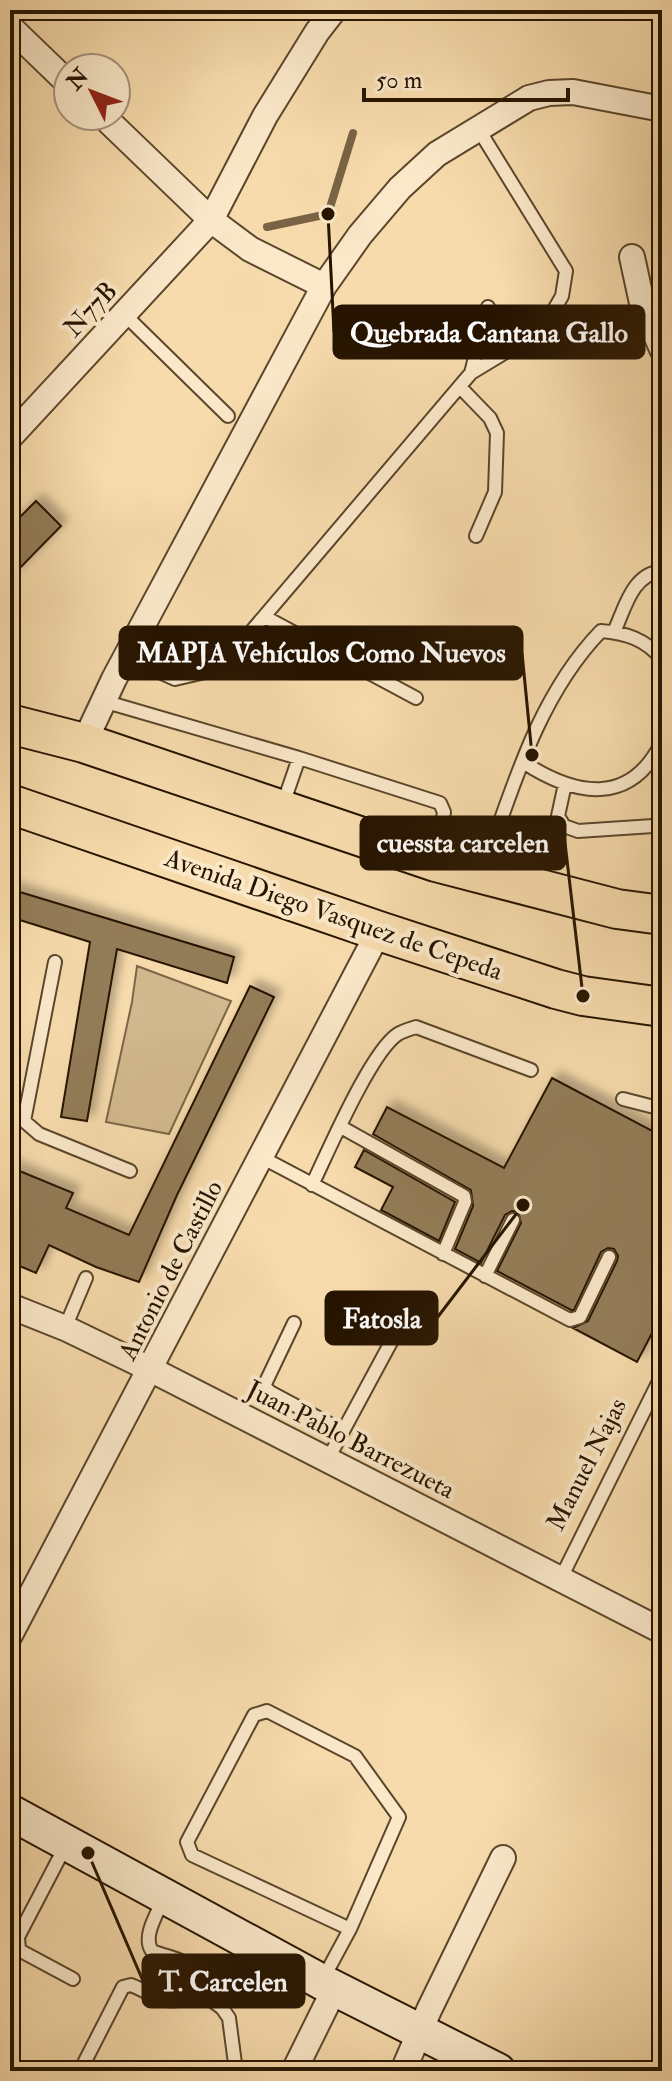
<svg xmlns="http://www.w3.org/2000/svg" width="672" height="2081" font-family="'IM FELL Double Pica',serif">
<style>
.green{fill:#d3b98f;stroke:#7c6648;stroke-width:2}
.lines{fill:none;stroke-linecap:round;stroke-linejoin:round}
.stream{stroke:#796344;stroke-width:8}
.building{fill:#937b59;stroke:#261400;stroke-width:2;filter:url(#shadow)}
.lane-casing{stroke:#5a462b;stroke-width:16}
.street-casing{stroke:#5a462b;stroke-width:28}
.secondary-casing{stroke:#261400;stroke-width:38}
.primary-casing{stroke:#261400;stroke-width:42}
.lane{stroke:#fae8c9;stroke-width:12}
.street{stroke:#fae8c9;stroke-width:24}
.secondary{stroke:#fae8c9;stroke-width:34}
.primary{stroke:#f7dbac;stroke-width:38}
.labels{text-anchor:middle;stroke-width:8;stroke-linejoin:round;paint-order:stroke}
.street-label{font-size:26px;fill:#261400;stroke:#fae8c9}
.leader{fill:none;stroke:#261400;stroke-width:3}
.callout-dot{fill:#261400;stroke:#fae8c9;stroke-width:3}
.callout{fill:#261400;stroke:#261400;stroke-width:3}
.callout-label{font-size:28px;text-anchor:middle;font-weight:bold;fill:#fff}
</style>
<defs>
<filter id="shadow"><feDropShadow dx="7" dy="-7" stdDeviation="4" flood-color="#0004"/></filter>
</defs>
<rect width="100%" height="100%" fill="#f7dbac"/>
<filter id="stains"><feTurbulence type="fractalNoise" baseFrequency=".0025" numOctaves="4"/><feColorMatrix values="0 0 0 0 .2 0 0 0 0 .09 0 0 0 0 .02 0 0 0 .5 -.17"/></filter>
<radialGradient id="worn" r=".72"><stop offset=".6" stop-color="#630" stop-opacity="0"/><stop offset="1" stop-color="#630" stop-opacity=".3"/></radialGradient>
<path class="green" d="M137 966 231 1001 169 1134 106 1122 132 1002Z"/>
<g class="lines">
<path class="stream" d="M443 16 454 10
M267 227 328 214 353 133"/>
</g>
<path class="building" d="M36 501 61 526 10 578V527Z
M10 889 234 957 227 983 117 949 87 1121 61 1117 90 942 10 917Z
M250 986 274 997 177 1195 139 1282 96 1267 49 1245 36 1273 10 1262V1167L73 1193 66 1208 129 1235Z
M552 1078 662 1136V1314L637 1362 573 1328 588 1321 617 1261 618 1256 614 1249 608 1248 601 1252 574 1310H571L497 1271 521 1223 518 1212 512 1211 505 1215 481 1263 455 1249 473 1206 471 1190 373 1134 387 1107 504 1168Z
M364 1150 455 1202 439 1241 381 1210 393 1187 355 1167Z"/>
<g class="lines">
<defs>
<path id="lane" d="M124 314 228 416
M471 373 488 307
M460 387 490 418 497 433 495 492 476 536
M265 617 416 698
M614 632C625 608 632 574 662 571
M126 657 175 679 205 672 233 653 471 373 534 335 547 322 562 296 566 271 479 130
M103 701 299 758 440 803 444 812 437 858
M523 762C575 796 630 807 662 742
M565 784 558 816 564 826 578 831 653 826 662 820
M282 807 299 758
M484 868C513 786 539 695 601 631 626 633 645 639 662 659
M623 1099 662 1109
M10 1116 24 1121 39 1134 130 1171
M24 1121 55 962
M341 1127 464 1196 465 1202 443 1254
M261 1157 570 1320 580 1317 609 1257
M312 1185C328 1152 371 1051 398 1034 403 1031 410 1029 416 1027L531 1070
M485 1276 513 1220
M294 1323 264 1386 270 1392 343 1431
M65 1328 86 1278
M328 1459 397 1331
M561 1578 662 1375
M66 1845 18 1937 19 1950 73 1979
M163 1900C157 1914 142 1937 152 1951 178 1961 197 1959 199 1991
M323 1979 350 1929 399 1817 355 1756 267 1711 254 1715 187 1842 192 1855 350 1929
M80 2071 123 1987 131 1985C160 1997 170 2010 199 1991L222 2008 229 2018 236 2071"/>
<path id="street" d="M10 27 68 83
M103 116 211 220 250 249 324 286
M632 257 642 303 662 349
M10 437 211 220 265 116 317 32 334 10
M84 743 114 679 324 286 360 235 400 188 437 154 529 98 549 93 573 92 662 109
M10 1306 65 1328 150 1369 662 1631
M10 1635 379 931
M294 2071 335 1988
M403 2071 429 2010 503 1858"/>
<path id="secondary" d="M10 1812 322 1982 498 2071"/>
<path id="primary" d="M10 724 84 743 436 862 617 909 662 915
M10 804 379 931 556 989 583 996 662 1007"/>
</defs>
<use href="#lane" class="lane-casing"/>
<use href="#street" class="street-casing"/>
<use href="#secondary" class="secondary-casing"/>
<use href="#primary" class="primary-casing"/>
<use href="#lane" class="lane"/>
<use href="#street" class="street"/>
<use href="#secondary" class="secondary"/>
<use href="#primary" class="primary"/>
</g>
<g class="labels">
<g class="street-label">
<text transform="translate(90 309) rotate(-47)" y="9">N77B</text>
<text transform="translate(334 914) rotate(19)" y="9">Avenida Diego Vasquez de Cepeda</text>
<text transform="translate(170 1270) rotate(-63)" y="9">Antonio de Castillo</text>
<text transform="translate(351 1439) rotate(27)" y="9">Juan Pablo Barrezueta</text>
<text transform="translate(586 1464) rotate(-63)" y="9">Manuel Najas</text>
</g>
</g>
<path class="leader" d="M328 214L334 332M532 755L522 653M583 996L565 843M523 1205L437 1318M88 1853L143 1981"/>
<g class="callout-dot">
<circle cx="328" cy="214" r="8"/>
<circle cx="532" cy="755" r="8"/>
<circle cx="583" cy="996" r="8"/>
<circle cx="523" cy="1205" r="8"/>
<circle cx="88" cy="1853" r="8"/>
</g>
<g class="callout">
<rect x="334" y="306" width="310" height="52" rx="8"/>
<rect x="120" y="627" width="402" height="52" rx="8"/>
<rect x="361" y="817" width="204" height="52" rx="8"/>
<rect x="326" y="1292" width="111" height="52" rx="8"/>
<rect x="143" y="1955" width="161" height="52" rx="8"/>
</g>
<g class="callout-label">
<text x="489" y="342">Quebrada Cantana Gallo</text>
<text x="321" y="662">MAPJA Vehículos Como Nuevos</text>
<text x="463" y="852">cuessta carcelen</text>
<text x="382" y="1328">Fatosla</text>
<text x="223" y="1991">T. Carcelen</text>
</g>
<rect width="672" height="2081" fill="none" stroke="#f7dbac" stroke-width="40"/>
<rect x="12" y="12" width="648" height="2057" fill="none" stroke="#261400" stroke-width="4"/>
<rect x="20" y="20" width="632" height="2041" fill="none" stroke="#261400" stroke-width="2"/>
<g transform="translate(92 92) rotate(312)"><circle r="38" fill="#fae8c9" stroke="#a59379" stroke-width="2"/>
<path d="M0-6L14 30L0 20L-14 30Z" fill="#8f2418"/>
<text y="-12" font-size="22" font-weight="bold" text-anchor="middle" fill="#261400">N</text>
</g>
<path d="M364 88v12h204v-12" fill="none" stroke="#261400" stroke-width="4"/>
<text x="376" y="88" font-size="24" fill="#261400" stroke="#fae8c9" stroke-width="6" paint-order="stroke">50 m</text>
<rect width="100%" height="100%" filter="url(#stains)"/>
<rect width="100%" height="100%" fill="url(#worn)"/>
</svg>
